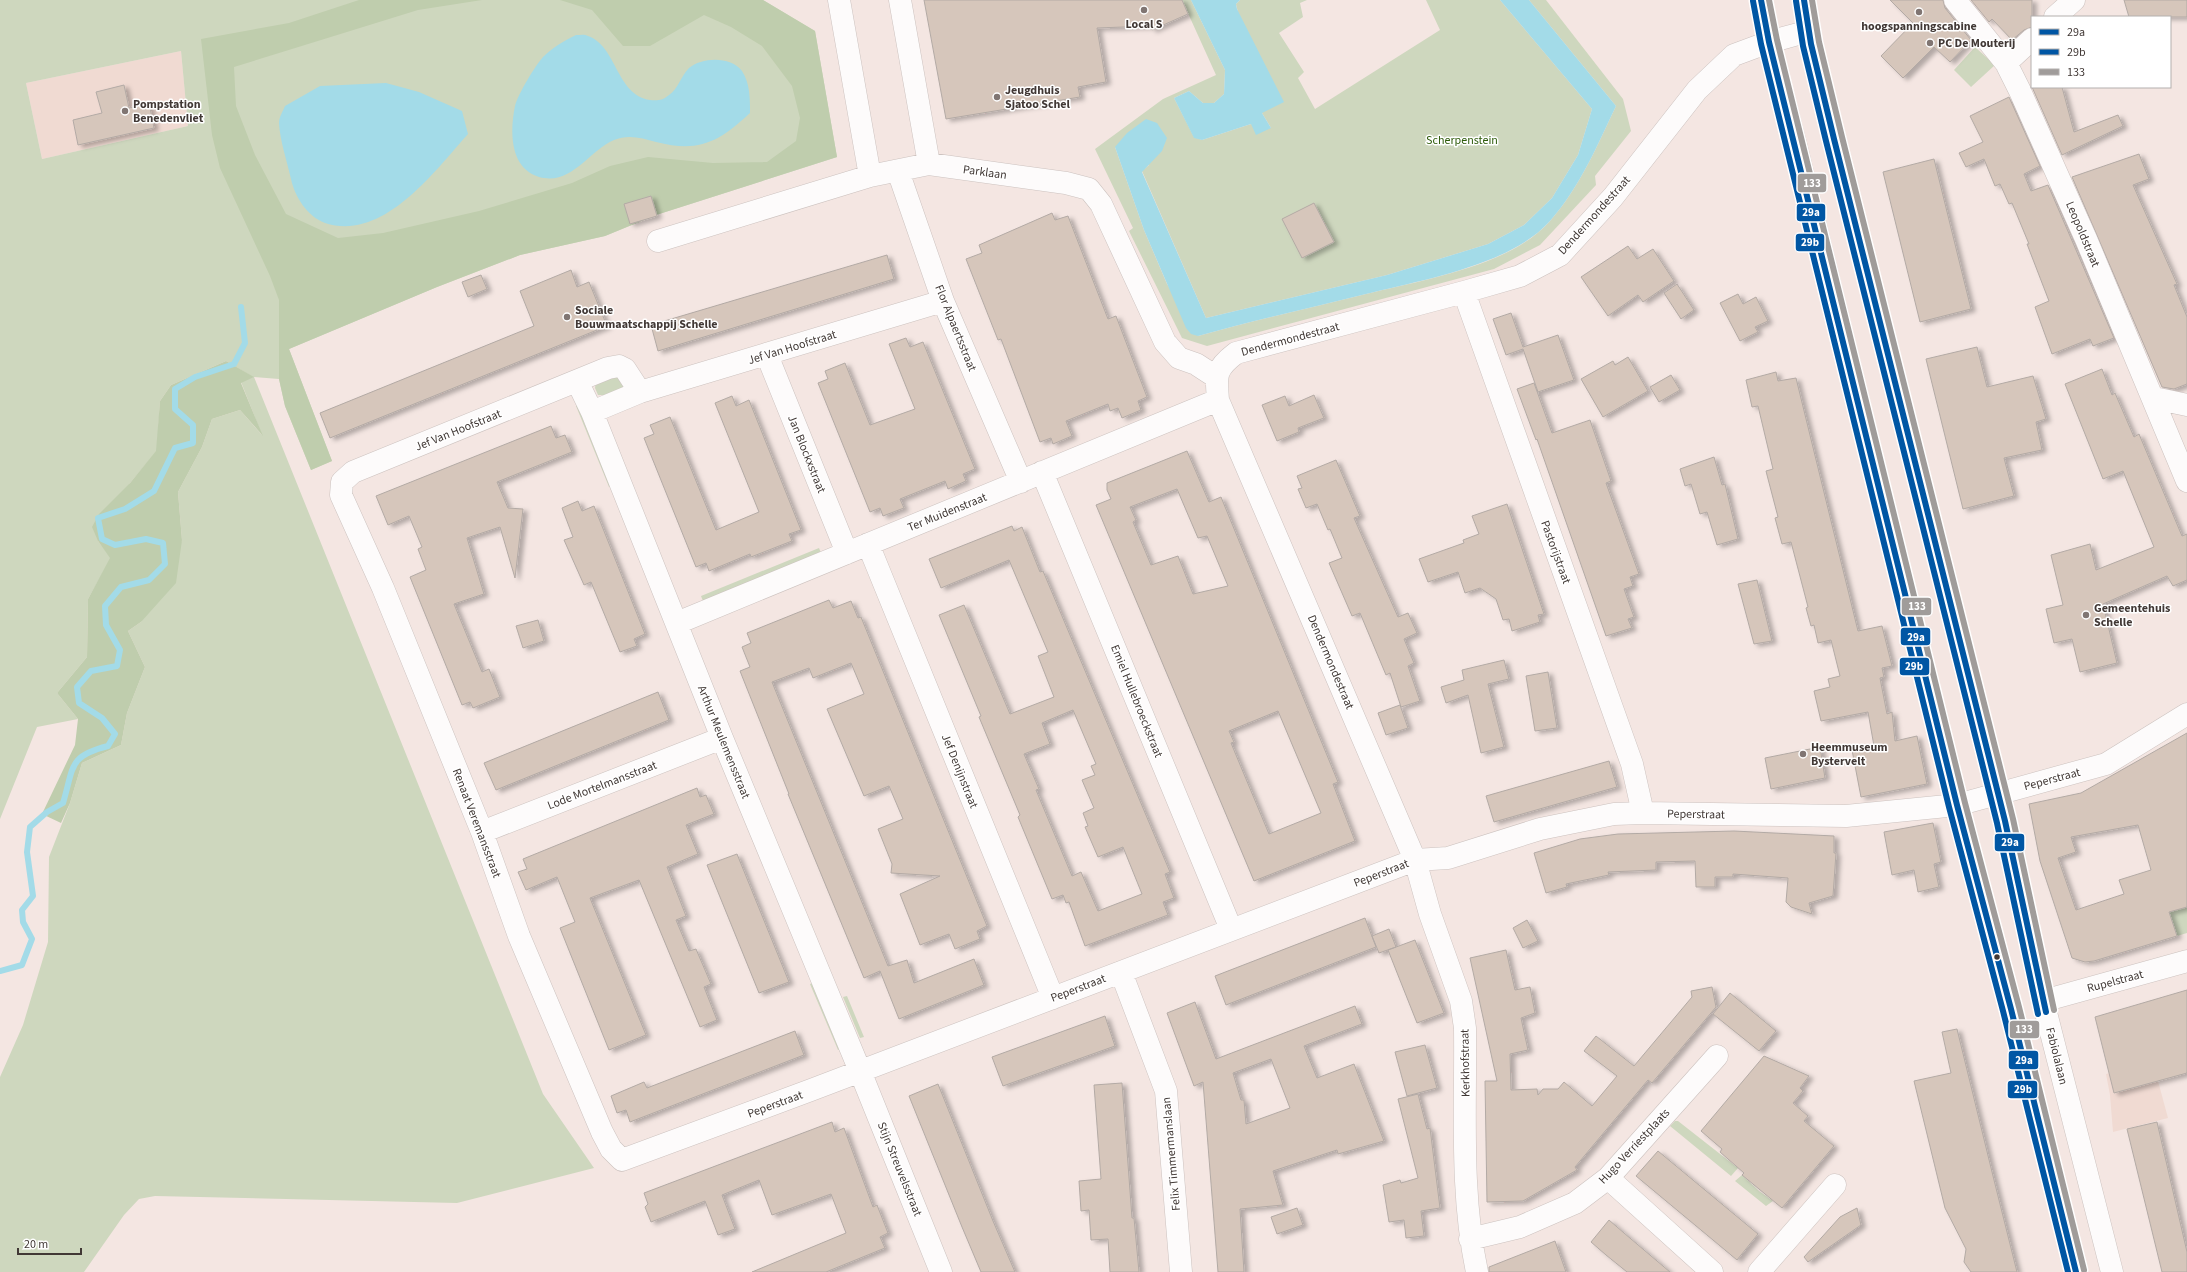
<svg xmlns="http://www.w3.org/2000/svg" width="2187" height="1272" font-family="'Source Sans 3',sans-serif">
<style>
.built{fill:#f0dad2}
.green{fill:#ced7be;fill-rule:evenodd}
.forest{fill:#bfcdad}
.water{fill:#a3dbe8}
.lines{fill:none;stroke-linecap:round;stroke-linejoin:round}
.stream{stroke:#a3dbe8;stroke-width:6}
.building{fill:#d6c6bb;stroke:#b3aaa5;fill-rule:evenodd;filter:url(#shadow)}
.minor-casing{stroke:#ccc2bf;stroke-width:23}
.secondary-casing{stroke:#ccc2bf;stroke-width:23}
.minor{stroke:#fdfbfb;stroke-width:22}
.secondary{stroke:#fdfbfb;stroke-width:22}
.bus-1-casing{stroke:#fff;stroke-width:9}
.bus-2-casing{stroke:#fff;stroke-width:9}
.bus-3-casing{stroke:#fff;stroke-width:9}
.bus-1{stroke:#0056a4;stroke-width:6}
.bus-2{stroke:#0056a4;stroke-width:6}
.bus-3{stroke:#a09c9a;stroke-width:6}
.poi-dot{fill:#807572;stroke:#fff;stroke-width:1.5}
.bus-dot{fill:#413835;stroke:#fff;stroke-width:1.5}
.labels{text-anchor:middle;stroke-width:3;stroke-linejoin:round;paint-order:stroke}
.poi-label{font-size:12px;font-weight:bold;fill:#413835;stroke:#fff;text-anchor:start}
.park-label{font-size:12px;fill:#2d5b0a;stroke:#fff}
.street-label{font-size:12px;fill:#413835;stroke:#fff}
.line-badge{stroke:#fff;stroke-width:1.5}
.badge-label{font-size:11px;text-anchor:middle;font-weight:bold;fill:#fff}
</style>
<defs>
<filter id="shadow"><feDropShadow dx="4.5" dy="2.5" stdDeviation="2" flood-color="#0004"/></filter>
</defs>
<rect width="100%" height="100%" fill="#f4e6e2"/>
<path class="built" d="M181 51 188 126 42 159 26 83Z
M2187 1052V1073L2158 1081 2168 1118 2113 1132 2110 1095 2106 1074Z"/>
<path class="green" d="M0 0H763L815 31 837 157 656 215 605 236 520 255 437 287 289 349 332 461 311 470 285 406 279 379 254 377 543 1094 594 1168 457 1203 155 1196 139 1199 124 1215 84 1272H0V1077L23 1025 48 942 49 857 70 803 82 763 121 745 127 713 145 667 128 631 141 622 182 540 178 492 202 447 212 419 240 410 262 435 241 382 253 377 226 361 171 385 160 401 157 451 130 483 98 541 111 558 88 599 87 657 57 693 78 719 37 727 0 819ZM181 51 188 126 42 159 26 83Z
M1182 0H1191L1225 70 1224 94 1214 103H1203L1189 91 1174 98 1194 137 1202 140 1251 124 1271 128 1262 113 1236 4 1240 0H1307L1300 3 1303 17 1279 33 1304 72 1298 78 1315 109 1440 30 1426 0H1500L1592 109 1578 155 1552 198 1524 225 1488 244 1387 275 1206 318 1142 171 1149 165 1115 147 1144 230 1167 284 1198 336C1254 320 1310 308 1366 294 1422 280 1511 266 1550 221 1580 187 1597 146 1616 106L1529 0H1546L1623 99 1631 131 1595 176 1596 185 1540 245 1494 269 1207 346 1182 338 1129 231 1133 228 1095 149 1163 99 1216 75Z
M1975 47 1995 65 1971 87 1954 70Z
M618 372 625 388 606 395H598L595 388 596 381Z
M581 404 614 484 609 487 576 406Z
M819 548 821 553 703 601 701 596Z
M2187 907V933L2177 936 2169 912Z
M816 982 843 1047 838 1050 810 984Z
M847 996 864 1037 860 1038 843 997Z
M1675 1121H1678L1738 1168 1731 1176 1670 1126Z
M1742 1175 1759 1191 1773 1201 1766 1206 1735 1181Z"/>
<path class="forest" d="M359 0H482L418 10 234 67 236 106 255 155 286 214 338 238 383 233 479 211 572 183 610 166 648 157 713 163 767 162 796 141 800 118 792 86 762 46 731 27 704 15 650 46H623L592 10 560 0H763L815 31 837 157 656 215 605 236 520 255 437 287 289 349 332 461 311 470 285 406 279 379V300L270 276 220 168 212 135 201 39 289 23Z
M226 361 254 377 241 383 263 436 240 410 212 419 202 447 178 492 182 540 176 583 141 622 128 631 145 667 127 713 121 745 82 763 70 803 61 823 42 814 75 745 78 719 57 693 87 657 88 599 110 558 98 541 92 527 99 514 130 483 156 451 160 401 171 385Z"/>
<path class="water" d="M1191 0H1240L1236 4 1237 9 1284 102 1262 113 1271 128 1256 135 1251 124 1202 140 1194 138 1174 98 1189 91 1203 103H1214L1224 94 1225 70Z
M1500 0H1529L1616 106C1597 146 1580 187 1550 221 1511 265 1422 280 1366 294 1310 308 1254 320 1198 336L1191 334 1186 328 1144 230 1115 147 1127 133 1146 119 1157 123 1167 138 1162 151 1142 172 1206 318 1387 275 1488 244 1524 225 1552 198 1578 155 1592 109Z
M576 35C580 35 585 34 588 36 617 46 616 95 650 100 658 101 663 100 669 95 678 89 681 76 689 68 702 57 731 56 742 71 750 83 750 99 750 113 719 142 699 153 656 142 642 138 628 134 614 140 588 151 572 186 539 177 509 168 510 130 515 106 518 94 535 66 543 57 553 47 564 41 576 35Z
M386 83 419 92 462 111 468 134C434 172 383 242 325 223 307 216 295 197 291 179 287 161 280 141 279 123 279 117 283 111 285 106L320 86Z"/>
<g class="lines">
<path class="stream" d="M0 971 22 965 32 939 23 922 22 910 33 896 27 852 30 827 47 812 63 803C74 767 68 756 108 746L115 734 102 718 79 703 77 687 91 671 117 666 120 650 106 625 105 606 121 587 149 580 165 564 163 543 146 539 115 545 102 539 98 518 125 509 154 491 175 448 193 443V425L175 409V389L195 377 234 364 245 343 241 307"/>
</g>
<path class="building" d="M924 0H1182L1188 14 1152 30 1151 26 1097 28 1106 82 1078 87 1080 97 946 119Z
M1890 0H1943L1945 8 1971 40 1950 62 1934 47 1903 78 1881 56 1913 23Z
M1971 0H2032V27L2024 30 2012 40 1992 19 1989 22Z
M2124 0H2187V17H2129Z
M124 85 129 108 149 103 154 128 78 145 73 120 102 113 96 92Z
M2032 87H2062L2074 132 2118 115 2123 126 2062 155Z
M2009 97 2040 166 2024 174 2031 191 2048 185 2114 338 2093 346 2090 339 2052 354 2035 307 2049 301 2027 244H2029L2012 203 2009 204 2000 184 1995 186 1984 159 1966 167 1959 153 1983 142 1970 116Z
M2139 154 2149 179 2133 185 2177 284 2174 285 2187 317V384L2174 389 2162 387 2072 177Z
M1934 159 1971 309 1920 322 1883 172Z
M651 196 657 216 630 224 624 204Z
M1314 203 1334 242 1302 258 1282 219Z
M1052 213 1055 220 1068 216 1108 319 1116 316 1147 397 1138 401 1141 410 1122 418 1118 408 1110 411 1108 404 1066 421 1072 436 1053 444 1051 438 1040 442 1001 339 998 340 966 259 982 253 979 245Z
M1628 246 1637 259 1653 249 1674 281 1643 302 1638 295 1608 316 1581 277Z
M887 255 894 279 658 351 651 325Z
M571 270 577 287 589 282 607 326 330 438 320 413 534 326 520 291Z
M481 275 487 289 468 297 462 282Z
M1677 284 1694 310 1681 319 1664 293Z
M1738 294 1743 304 1756 297 1768 321 1755 327 1758 332 1740 341 1720 303Z
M1511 313 1523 347 1558 335 1574 380 1538 392 1523 349 1506 355 1493 319Z
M906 338 910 347 923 342 975 469 963 474 966 481 948 489 945 481 900 499 904 508 883 516 880 508 870 512 818 383 828 379 825 371 845 363 870 425 915 409 889 344Z
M1977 347 1987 387 2033 376 2046 419 2036 422 2042 450 2004 458 2014 496 1963 509 1926 359Z
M1628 357 1648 391 1603 417 1581 379 1613 361 1615 365Z
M2102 369 2112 395 2115 393 2134 437 2139 434 2182 536 2187 534V580L2173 586 2167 576 2103 604 2117 663 2080 672 2072 639 2054 643 2046 609 2063 605 2051 555 2090 544 2096 570 2154 547 2123 471 2103 479 2065 384Z
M1776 372 1778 381 1796 378 1858 631 1882 626 1892 666 1882 668 1884 677 1880 678 1887 714 1892 712 1895 741 1917 736 1927 784 1861 797 1852 750 1874 746 1868 712 1821 721 1814 691 1830 687 1828 679 1840 676 1831 640 1818 643 1814 625 1811 626 1806 608 1808 607 1791 542 1782 544 1775 518 1778 517 1767 475 1766 471 1773 469 1758 406 1752 407 1746 380Z
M1671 375 1680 390 1659 402 1650 387Z
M1534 383 1552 433 1590 420 1611 481 1606 483 1639 574 1630 577 1633 586 1624 589 1634 617 1628 619 1632 628 1606 636 1537 439 1536 440 1517 389Z
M1314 395 1324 418 1298 428 1299 432 1277 441 1262 405 1285 396 1289 406Z
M732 396 736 406 749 400 801 530 789 534 792 541 751 557 750 554 709 571 706 563 696 567 644 438 654 434 650 425 670 417 716 530 759 512 715 403Z
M551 426 556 438 565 435 572 452 497 482 508 508 523 509 515 578 500 527 467 538 484 594 454 604 482 672 489 669 500 697 473 708 470 702 462 705 410 577 426 570 418 549 422 547 409 516 388 525 376 496Z
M1187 451 1209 502 1221 497 1338 782 1333 784 1355 841 1254 881 1096 505 1111 499 1107 490V483ZM1177 489 1198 538 1207 536 1228 586 1193 594 1178 556 1151 565 1133 522 1136 520 1130 507ZM1278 711 1321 813 1269 834 1231 743 1234 742 1229 731Z
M1714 457 1722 485 1725 484 1738 539 1717 545 1707 512 1700 514 1691 484 1685 486 1680 469Z
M1336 460 1360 516 1354 518 1398 617 1408 613 1417 633 1404 639 1414 663 1408 666 1420 701 1401 707 1390 673 1386 675 1360 613 1352 616 1329 563 1342 558 1330 529 1328 530 1317 504 1306 508 1298 489 1302 488 1297 476Z
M578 501 582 511 594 506 645 634 634 639 637 646 620 652 591 582 584 585 564 540 573 537 562 508Z
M1507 504 1544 614 1538 615 1540 622 1512 631 1509 619 1503 620 1496 599 1480 588 1465 593 1458 572 1428 582 1419 559 1464 543 1463 540 1479 534 1472 516Z
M1012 526 1014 531 1022 527 1040 572 1043 571 1170 872 1165 874 1174 898 1163 902 1168 915 1085 946 1069 902 1066 903 1063 895 1052 899 1018 817 1020 815 979 717 981 716 939 615 964 605 1010 714 1054 697 1038 656 1048 652 1009 560 941 588 929 559ZM1073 710 1096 764 1091 766 1095 775 1082 780 1094 808 1083 813 1088 826 1085 827 1098 857 1123 847 1142 894 1098 911 1081 872 1072 876 1036 790 1039 789 1024 754 1050 744 1042 723Z
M1757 580 1772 641 1754 644 1738 584Z
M829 600 833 608 851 601 858 618 861 617 987 926 977 931 980 939 955 949 949 934 920 945 900 894 940 876 891 873 892 864 878 829 903 819 889 786 864 796 827 709 864 694 851 663 813 678 809 668 772 682 888 966 907 960 914 983 974 959 984 985 899 1019 880 971 864 978 788 794H789L740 671 750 667 742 647 751 643 747 633Z
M538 620 544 641 523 648 516 626Z
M1504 660 1509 679 1488 684 1504 747 1481 753 1468 695 1446 703 1441 687 1464 680 1462 670Z
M1548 672 1557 728 1535 731 1526 676Z
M658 692 669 720 496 790 484 763Z
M1400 705 1408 728 1386 735 1378 713Z
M2187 733V907L2169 912 2177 936 2094 961 2085 962 2072 958 2040 861 2029 804 2081 793ZM2138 825 2151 870 2119 880 2124 894 2076 910 2058 858 2076 852 2071 837Z
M1820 747 1825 778 1771 789 1765 758Z
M1609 761 1617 787 1494 822 1486 796Z
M697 788 700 797 706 795 714 814 686 825 698 854 667 867 686 916 676 920 689 951 696 949 711 984 704 987 717 1020 700 1027 639 880 590 898 646 1035 609 1050 560 928 575 922 557 877 526 890 518 872 527 869 523 859Z
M1933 823 1941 862 1934 864 1939 887 1918 892 1914 870 1892 875 1884 832Z
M1734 831 1834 836V853H1836L1833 896 1809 903 1812 914 1791 907 1786 902 1788 878 1733 874V877H1715V887H1696L1695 861 1656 862V870L1608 872 1609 875 1566 884 1567 887 1546 893 1534 853 1580 839 1618 834Z
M737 854 789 982 759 993 707 865Z
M1365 918 1376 947 1226 1005 1215 976Z
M1527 920 1538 941 1523 948 1513 928Z
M1389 929 1396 947 1379 953 1372 936Z
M1415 940 1444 1013 1417 1023 1388 950Z
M1506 950 1515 990 1530 987 1535 1013 1521 1018 1528 1050 1510 1054 1511 1090 1537 1089 1538 1095 1543 1089H1558L1564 1082 1592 1106 1617 1076 1584 1051 1596 1036 1634 1066 1692 997 1691 991 1712 987 1716 1007 1652 1083 1648 1080 1575 1167 1577 1170 1523 1201 1487 1202 1485 1081H1497L1470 958Z
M2187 990V1073L2114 1093 2095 1017Z
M1730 993 1776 1031 1759 1051 1713 1014Z
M1195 1002 1216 1059 1355 1006 1362 1024 1304 1046 1317 1078 1354 1064 1384 1141 1338 1154 1337 1150 1273 1171 1283 1205 1240 1209 1244 1272H1218L1203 1082 1194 1086 1167 1013ZM1271 1059 1290 1108 1246 1124 1244 1100H1241L1233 1073Z
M1105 1016 1115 1046 1003 1086 992 1057Z
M1957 1029 1994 1180 2017 1272H1971L1964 1262 1966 1249 1945 1208 1927 1134 1914 1081 1951 1073 1942 1032Z
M795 1031 804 1055 630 1122 626 1110 617 1113 611 1096 644 1082 647 1088Z
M1425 1045 1437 1088 1407 1096 1395 1052Z
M1764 1056 1809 1076 1800 1088 1803 1091 1793 1103 1808 1116 1804 1121 1834 1146 1782 1208 1742 1175 1744 1173 1720 1152 1722 1149 1701 1131Z
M1122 1083 1132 1218H1134L1139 1272H1110L1108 1239 1091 1240 1089 1210 1081 1211 1079 1181 1101 1179 1094 1085Z
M938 1084 993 1221 1015 1272H981L962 1227 909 1096Z
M1418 1094 1427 1129 1430 1128 1440 1208 1421 1211 1424 1236 1406 1238 1404 1220 1389 1222 1383 1185 1400 1180 1401 1183 1418 1178 1398 1099Z
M832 1122 835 1132 844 1128 873 1207 877 1205 888 1233 880 1237 885 1248 826 1272H752L846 1233 831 1194 772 1215 759 1180 722 1195 735 1229 718 1235 705 1201 651 1222 645 1207 648 1204 644 1193Z
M2157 1122 2187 1252V1272H2162L2127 1129Z
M1658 1151 1758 1234 1737 1260 1636 1176Z
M1297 1208 1303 1225 1277 1234 1271 1217Z
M1857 1208 1861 1225 1808 1262 1804 1257 1840 1217Z
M1609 1220 1624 1233 1670 1272H1627L1606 1255 1591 1242Z
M1555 1241 1566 1272H1489V1267Z"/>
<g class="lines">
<defs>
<path id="minor" d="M839 0 870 176
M900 0 929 164
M1955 0 2006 63 2020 91 2086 239 2187 481
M2055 17 2074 0
M2006 63 2032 39
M898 171 943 301 1021 482
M658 241 870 176 929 164 1066 183 1089 189 1101 204 1165 342 1179 358 1196 364 1216 377
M1464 292 1632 764 1643 813
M767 355 847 553
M577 381 592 412 640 392 625 369 619 366 608 368 353 472 342 482 341 495 383 588 482 832 519 936 602 1132 611 1149 622 1160 811 1090 1415 860 1448 858 1540 829 1614 814 1643 813 1846 816 1957 805 2106 764 2187 714
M640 392 943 301
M2154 398 2187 405
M592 412 722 738 860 1071 941 1272
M1042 472 1231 929
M868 544 1053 998
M677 623 1218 400
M482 832 722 738
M1121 972 1166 1091 1181 1272
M2043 1001 2187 961
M1608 1178 1712 1272
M1470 1239 1520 1227 1575 1203 1608 1178 1717 1056
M1477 1272C1460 1192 1466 1110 1465 1028L1461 1001 1430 914 1415 860 1218 400C1216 375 1215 369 1236 353L1464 292 1520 276 1560 255 1613 197 1697 90 1734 55 1769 42 1809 31
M1759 1272 1835 1185"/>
<path id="secondary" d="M1761 0 1769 42 1796 146 1957 805 2011 1009 2076 1272
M1804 0 1811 44 2005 821 2043 1001 2112 1272"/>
</defs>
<use href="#minor" class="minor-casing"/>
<use href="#secondary" class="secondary-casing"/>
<use href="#minor" class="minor"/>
<use href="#secondary" class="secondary"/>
<defs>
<path id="bus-1" d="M1761 0 1769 42 1957 805 2011 1009 2076 1272
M1804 0 1811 44 1834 139 2005 821 2046 1012"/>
<path id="bus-2" d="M1753 1 1761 44 1949 807 2003 1011 2068 1272
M1796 1 1803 46 1826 141 1997 823 2038 1014"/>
<path id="bus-3" d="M1769 0 1777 40 1965 803 2019 1007 2084 1270
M1812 0 1819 42 1842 137 2013 819 2054 1010"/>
</defs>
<use href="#bus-1" class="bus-1-casing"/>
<use href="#bus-2" class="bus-2-casing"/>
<use href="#bus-3" class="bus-3-casing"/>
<use href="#bus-1" class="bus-1"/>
<use href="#bus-2" class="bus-2"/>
<use href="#bus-3" class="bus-3"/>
</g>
<g class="poi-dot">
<circle cx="1144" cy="10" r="4"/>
<circle cx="1919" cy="12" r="4"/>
<circle cx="1930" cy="43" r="4"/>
<circle cx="997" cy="97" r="4"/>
<circle cx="125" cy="111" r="4"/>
<circle cx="567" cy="317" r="4"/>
<circle cx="2086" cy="615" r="4"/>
<circle cx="1803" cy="754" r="4"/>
</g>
<circle class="bus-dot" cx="1997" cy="957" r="3.5"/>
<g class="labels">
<g class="poi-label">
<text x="1144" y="28" text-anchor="middle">Local S</text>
<text x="1919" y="30" text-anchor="middle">hoogspanningscabine</text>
<text x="1938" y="47">PC De Mouterij</text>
<text x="1005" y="94">Jeugdhuis<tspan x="1005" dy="14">Sjatoo Schel</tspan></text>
<text x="133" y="108">Pompstation<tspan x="133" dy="14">Benedenvliet</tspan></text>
<text x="575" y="314">Sociale<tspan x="575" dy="14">Bouwmaatschappij Schelle</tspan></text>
<text x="2094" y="612">Gemeentehuis<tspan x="2094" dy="14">Schelle</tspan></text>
<text x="1811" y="751">Heemmuseum<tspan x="1811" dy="14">Bystervelt</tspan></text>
</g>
<g class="park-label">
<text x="1462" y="144">Scherpenstein</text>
</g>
<g class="street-label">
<text transform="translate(985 172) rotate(8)" y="4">Parklaan</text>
<text transform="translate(1594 215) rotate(-48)" y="4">Dendermondestraat</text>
<text transform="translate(2083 234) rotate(67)" y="4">Leopoldstraat</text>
<text transform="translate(956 328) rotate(68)" y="4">Flor Alpaertsstraat</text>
<text transform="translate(1290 339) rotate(-15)" y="4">Dendermondestraat</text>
<text transform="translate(792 347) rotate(-17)" y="4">Jef Van Hoofstraat</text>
<text transform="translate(458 430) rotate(-22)" y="4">Jef Van Hoofstraat</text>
<text transform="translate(807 454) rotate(68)" y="4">Jan Blockxstraat</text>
<text transform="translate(947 512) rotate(-22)" y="4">Ter Muidenstraat</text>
<text transform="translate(1556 552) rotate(70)" y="4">Pastorijstraat</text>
<text transform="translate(1331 662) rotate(67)" y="4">Dendermondestraat</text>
<text transform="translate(1137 701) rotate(68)" y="4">Emiel Hullebroeckstraat</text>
<text transform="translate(724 742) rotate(68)" y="4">Arthur Meulemensstraat</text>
<text transform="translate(960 771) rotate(68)" y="4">Jef Denijnstraat</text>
<text transform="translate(2052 779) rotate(-15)" y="4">Peperstraat</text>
<text transform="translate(602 785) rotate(-21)" y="4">Lode Mortelmansstraat</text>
<text transform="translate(1696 814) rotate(1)" y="4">Peperstraat</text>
<text transform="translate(477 823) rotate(69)" y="4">Renaat Veremansstraat</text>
<text transform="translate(1381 873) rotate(-21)" y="4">Peperstraat</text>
<text transform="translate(2115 981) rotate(-15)" y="4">Rupelstraat</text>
<text transform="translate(1078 988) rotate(-21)" y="4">Peperstraat</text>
<text transform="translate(2057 1056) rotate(76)" y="4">Fabiolalaan</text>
<text transform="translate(1465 1063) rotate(-91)" y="4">Kerkhofstraat</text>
<text transform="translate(775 1104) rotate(-20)" y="4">Peperstraat</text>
<text transform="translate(1634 1146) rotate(-47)" y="4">Hugo Verriestplaats</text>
<text transform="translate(1171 1154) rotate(-95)" y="4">Felix Timmermanslaan</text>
<text transform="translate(900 1169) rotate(68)" y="4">Stijn Streuvelsstraat</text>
</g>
</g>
<g class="line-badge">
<rect x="1797" y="173" width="30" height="20" rx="4" fill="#a09c9a"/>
<rect x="1796" y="203" width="30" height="19" rx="4" fill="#0056a4"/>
<rect x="1795" y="233" width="30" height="19" rx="4" fill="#0056a4"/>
<rect x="1901" y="597" width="31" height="19" rx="4" fill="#a09c9a"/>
<rect x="1900" y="627" width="31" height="19" rx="4" fill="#0056a4"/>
<rect x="1899" y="657" width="31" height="19" rx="4" fill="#0056a4"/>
<rect x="1994" y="833" width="31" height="19" rx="4" fill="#0056a4"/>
<rect x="2009" y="1020" width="31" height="19" rx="4" fill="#a09c9a"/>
<rect x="2008" y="1050" width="31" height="20" rx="4" fill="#0056a4"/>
<rect x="2007" y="1080" width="31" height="19" rx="4" fill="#0056a4"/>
</g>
<g class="badge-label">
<text x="1812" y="187">133</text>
<text x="1811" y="216">29a</text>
<text x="1810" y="246">29b</text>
<text x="1917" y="610">133</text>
<text x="1916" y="641">29a</text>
<text x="1914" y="670">29b</text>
<text x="2010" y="846">29a</text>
<text x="2024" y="1033">133</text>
<text x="2024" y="1064">29a</text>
<text x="2023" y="1093">29b</text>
</g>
<rect x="2031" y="16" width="140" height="72" fill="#ffffff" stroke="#b3afae"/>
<rect x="2039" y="29" width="20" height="6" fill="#0056a4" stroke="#b3afae"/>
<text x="2067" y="36" font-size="12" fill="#413835">29a</text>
<rect x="2039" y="49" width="20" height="6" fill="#0056a4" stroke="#b3afae"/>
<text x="2067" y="56" font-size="12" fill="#413835">29b</text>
<rect x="2039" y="69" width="20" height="6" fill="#a09c9a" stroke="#b3afae"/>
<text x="2067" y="76" font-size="12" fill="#413835">133</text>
<path d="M18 1248v6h63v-6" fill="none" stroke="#413835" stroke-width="2"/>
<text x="24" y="1248" font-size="12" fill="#413835" stroke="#ffffff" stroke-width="3" paint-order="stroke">20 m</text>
</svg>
